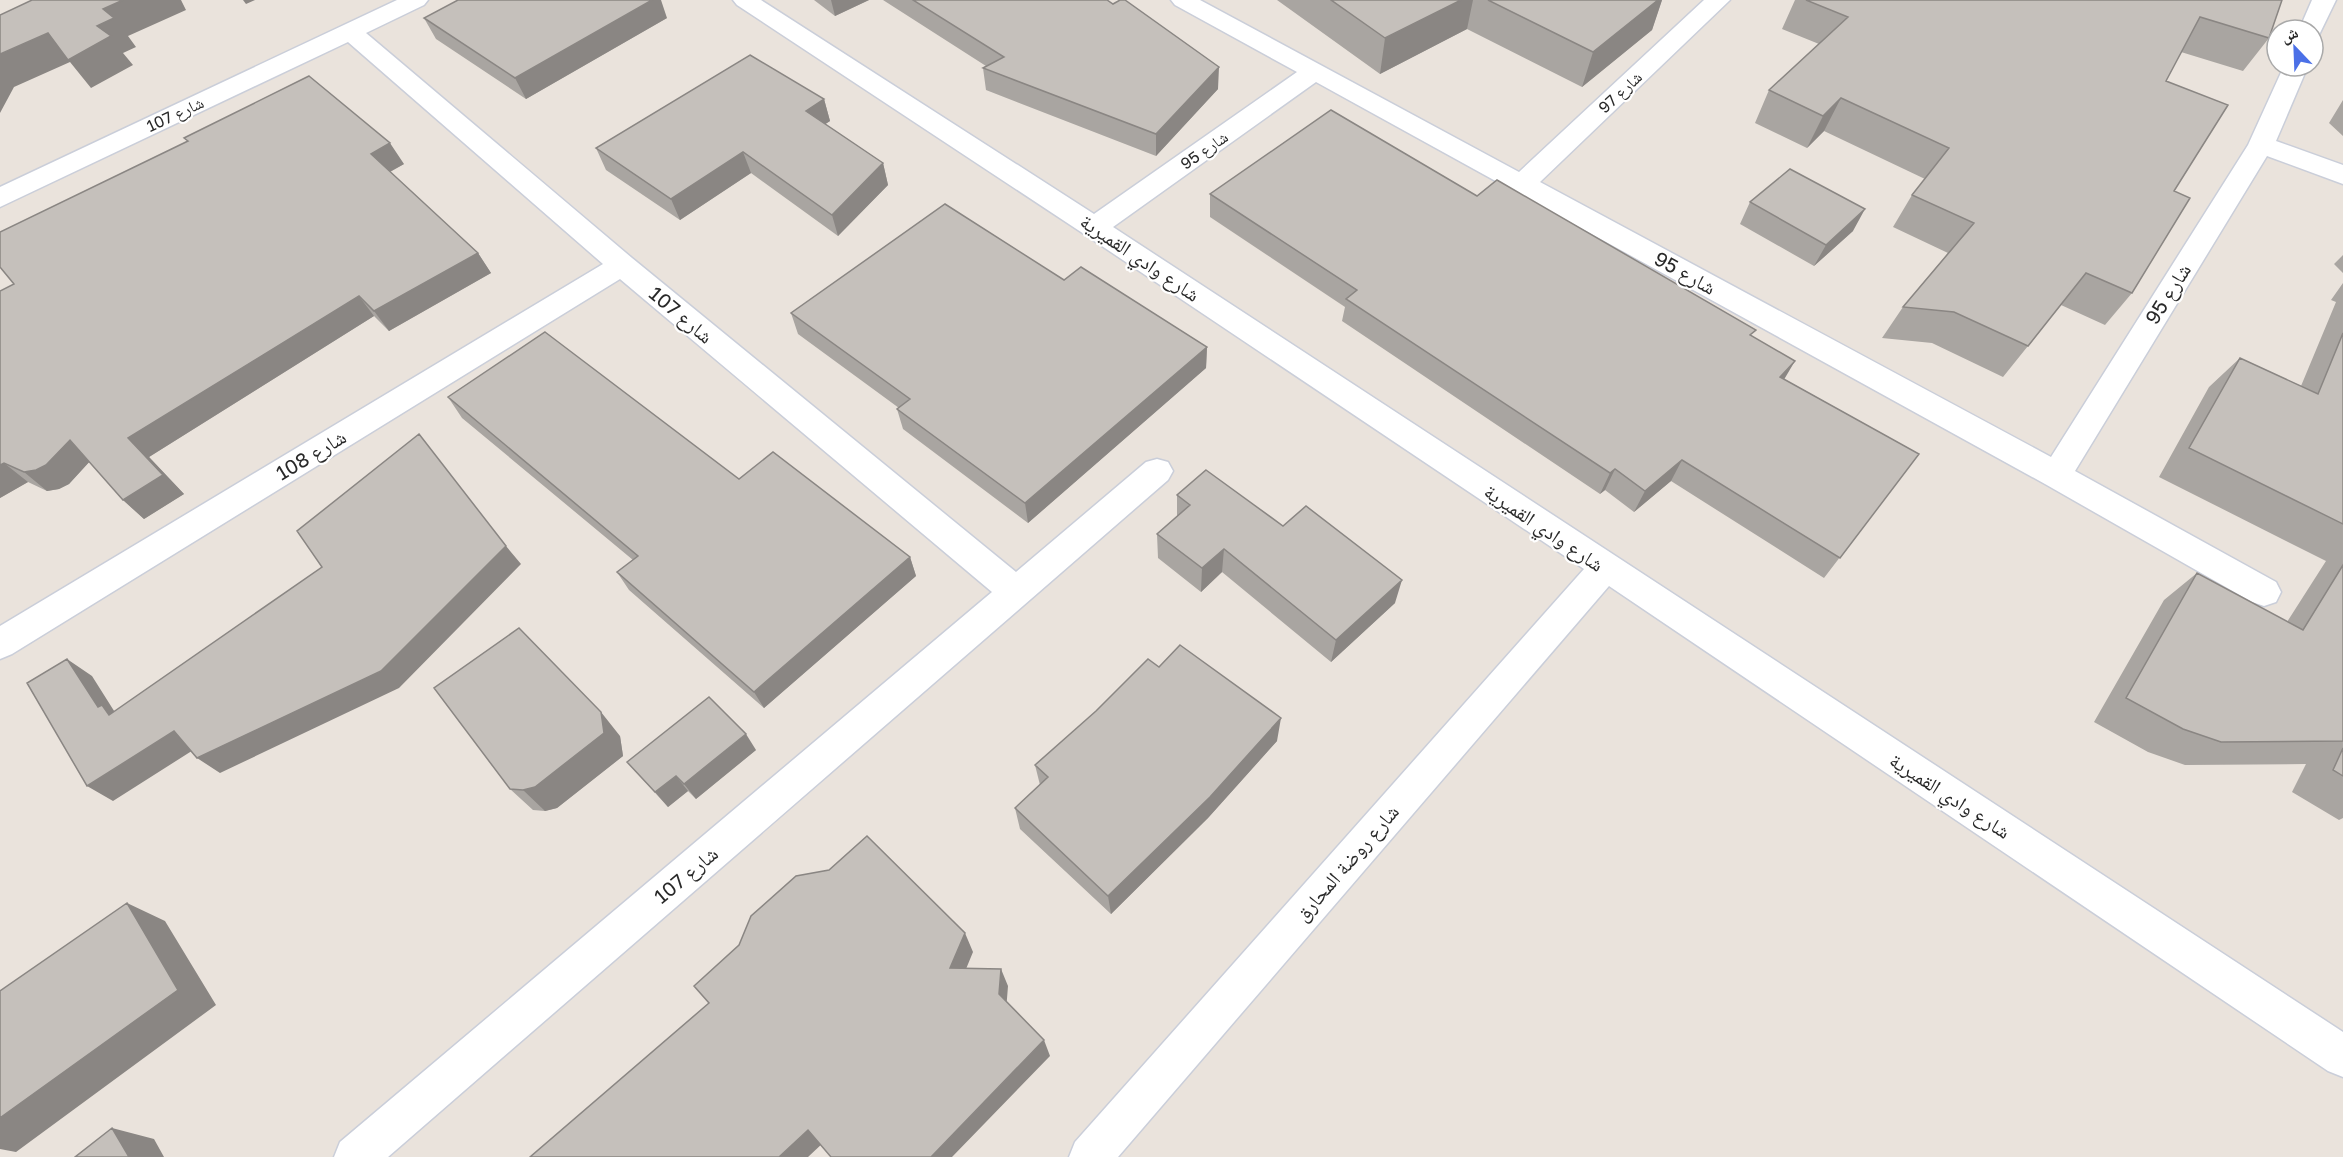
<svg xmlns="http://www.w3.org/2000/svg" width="2343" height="1157" font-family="'Golos Text','Noto Naskh Arabic',sans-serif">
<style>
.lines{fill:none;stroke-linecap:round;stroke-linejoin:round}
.minor-casing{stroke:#caced9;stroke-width:3}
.minor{fill:#fff;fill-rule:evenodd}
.wall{fill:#a9a5a1}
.shaded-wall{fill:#8a8683}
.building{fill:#c5c0bb;stroke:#8a8683;stroke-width:1.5}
.labels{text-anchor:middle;stroke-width:4.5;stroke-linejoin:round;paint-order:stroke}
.far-street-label{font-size:16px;fill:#292929;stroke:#fff}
.street-label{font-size:20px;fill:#292929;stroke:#fff}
</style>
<rect width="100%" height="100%" fill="#eae3dc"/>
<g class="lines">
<defs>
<path id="minor" d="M397 0H428L424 5 366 33 632 258 1016 572 1146 462 1157 459 1168 462 1173 471 1168 480 388 1157H334L340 1142 992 592 620 279 12 654 0 659V626L603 264 348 42 0 207V187Z
M733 0H761L1094 214 1297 72 1175 5 1171 0H1200L1519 172 1704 0H1730L1540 182 2051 457 2248 145 2284 66H2308L2276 141 2343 165V184L2267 156 2075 471 2276 582 2281 592 2276 602 2264 606 2252 602 2045 484 1316 82 1113 227 2343 1032V1077L2328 1071 1609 586 1118 1157H1069L1075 1142 1584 569 1084 234 737 5Z
M2312 0H2336L2319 35 2313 37V30H2299Z"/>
</defs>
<use href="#minor" class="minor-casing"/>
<use href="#minor" class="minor"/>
</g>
<path class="wall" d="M814 0H869L835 16Z
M883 0H1107L1218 89 1156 156 986 90 983 68 986 66Z
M1277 0H1662L1652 30 1582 87 1467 29 1380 74Z
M1795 0H2282L2269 38 2243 71 2181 52 2166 81 2174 191 2132 293 2105 325 2061 305 2003 377 1932 343 1882 338 1903 307 1948 253 1893 227 1912 195 1925 179 1824 131 1807 148 1755 123 1769 90 1819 44 1782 29Z
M424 18H667L526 99 436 39Z
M824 99 830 121 825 124 883 163 888 185 838 236 751 173 680 220 606 170 596 148Z
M2343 100V136L2329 123Z
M184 138 404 164 390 172 478 253 491 273 389 331 374 316 149 457 184 494 144 519 123 500 89 462 69 484 59 489 47 491 28 482 0 498V291L14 284 187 141Z
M1210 194 1477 196 1784 379 1919 454 1824 578 1671 481 1634 512 1605 490 1600 494 1342 321 1345 307 1210 217Z
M1750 202 1853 231 1814 266 1740 224Z
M2343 255V273L2334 264Z
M1064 280 1207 347 1206 368 1028 523 903 429 897 409 899 408 798 334 791 313Z
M2343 283V818L2339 820 2292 792 2306 764 2185 765 2148 752 2094 722 2164 600 2197 573 2287 622 2326 561 2159 477 2209 387 2240 358 2301 386 2336 302 2331 300Z
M448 397 739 479 910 557 916 576 764 708 629 590 617 572 633 560 462 418Z
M1177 495 1395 603 1331 662 1222 572 1201 592 1158 558 1157 534 1177 517Z
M1159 667 1277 741 1208 818 1111 914 1020 829 1015 808 1040 785 1035 765Z
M620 736 623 756 557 808 545 811 533 810 510 789Z
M756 750 696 799 688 791 668 807 627 762Z"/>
<path class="shaded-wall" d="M123 0H181L186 10 128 36 136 47 123 53 133 65 91 88 70 62 14 87 0 113V54L48 33 97 26 103 9Z
M243 0H255L246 4Z
M652 0H661L667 18 526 99 515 78Z
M831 0H869L835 16Z
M1461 0H1473L1467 29 1380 74 1385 38Z
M1658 0H1662L1652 30 1582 87 1593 52Z
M1219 67 1218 89 1156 156V134Z
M1841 98 1824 131 1807 148 1823 116Z
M824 99 830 121 812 133 806 111Z
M390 143 404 164 384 175 371 154Z
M743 152 751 173 680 220 671 199Z
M883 163 888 185 838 236 832 215Z
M1865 209 1853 231 1814 266 1826 245Z
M478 253 491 273 389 331 374 311Z
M359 296 374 316 149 457 184 494 144 519 123 500 128 438Z
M1207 347 1206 368 1028 523 1025 503Z
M1795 361 1782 383 1780 377Z
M70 440 92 459 69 484 59 489 47 491 24 472Z
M1682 460 1671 481 1634 512 1645 491Z
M4 463 28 482 0 498V465Z
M1615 469 1605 490 1600 494 1610 473Z
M506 546 521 564 399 688 220 773 197 758Z
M1224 549 1222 572 1201 592 1202 568Z
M910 557 916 576 764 708 754 692Z
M1402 580 1395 603 1331 662 1336 640Z
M67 659 92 676 116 714 134 731 98 707Z
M601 712 620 736 623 756 557 808 545 811 523 790Z
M1281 718 1277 741 1208 818 1111 914 1108 896Z
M174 731 198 747 113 801 87 786Z
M746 734 756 750 696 799 684 784Z
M676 776 688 791 668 807 655 792Z
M127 903 165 921 216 1005 16 1152 0 1149V1118Z
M965 933 973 952 959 986 950 968Z
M1001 969 1008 986 1006 1011 999 994Z
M1044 1040 1050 1056 952 1157H931Z
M112 1128 154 1139 164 1157H129Z
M808 1130 824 1142 808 1157H779Z"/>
<path class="building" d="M32 0H123L103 9 114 18 97 26 111 36 68 60 48 33 0 54V15Z
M458 0H652L515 78 424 18Z
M913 0H1107L1113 4 1120 0H1125L1219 67 1156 134 983 68 1004 57Z
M1331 0H1461L1385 38Z
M1488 0H1658L1593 52Z
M1806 0H2282L2269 38 2200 17 2166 81 2228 105 2174 191 2190 198 2132 293 2086 273 2028 346 1954 312 1903 307 1974 223 1912 195 1949 148 1841 98 1823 116 1769 90 1848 17Z
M750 55 824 99 806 111 883 163 832 215 743 152 671 199 596 148Z
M309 76 390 143 371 154 478 253 374 311 359 296 128 438 163 475 123 500 70 440 46 465 36 470 24 472 4 463 0 465V291L14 284 0 267V232L188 141 184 138Z
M1331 110 1477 196 1497 180 1756 330 1750 335 1795 361 1780 377 1919 454 1840 558 1682 460 1645 491 1615 469 1610 473 1346 299 1357 290 1210 194Z
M1790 169 1865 209 1826 245 1750 202Z
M945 204 1064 280 1081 267 1207 347 1025 503 897 409 910 399 791 313Z
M545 332 739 479 773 452 910 557 754 692 617 572 638 556 448 397Z
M2343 333V524L2189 448 2240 358 2318 394Z
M419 434 506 546 381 671 197 758 174 731 87 786 27 683 67 659 98 707 102 705 109 715 322 567 297 531Z
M1206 470 1283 526 1306 506 1402 580 1336 640 1224 549 1202 568 1157 534 1190 505 1177 495Z
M2343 565V741L2221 742 2183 729 2126 698 2197 573 2303 630Z
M519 628 601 712 604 733 535 787 523 790 510 789 434 688Z
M1180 645 1281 718 1210 797 1108 896 1015 808 1048 777 1035 765 1096 711 1148 659 1159 667Z
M709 697 746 734 684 784 676 776 655 792 627 762Z
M2343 748V776L2333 770Z
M867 836 965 933 950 968 1001 969 999 994 1044 1040 931 1157H831L808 1130 779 1157H530L709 1003 694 986 739 945 751 916 796 876 829 870Z
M127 903 178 990 0 1118V991Z
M112 1128 129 1157H75Z"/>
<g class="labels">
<g class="far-street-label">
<text transform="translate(1620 92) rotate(-43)" y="6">شارع 97</text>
<text transform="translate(175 114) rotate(-25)" y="6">شارع 107</text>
<text transform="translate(1204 150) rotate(-35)" y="6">شارع 95</text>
</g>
<g class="street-label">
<text transform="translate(1140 258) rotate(34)" y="7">شارع وادي القميرية</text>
<text transform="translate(1685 273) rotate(29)" y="7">شارع 95</text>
<text transform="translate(2168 294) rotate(-58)" y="7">شارع 95</text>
<text transform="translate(681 315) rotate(40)" y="7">شارع 107</text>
<text transform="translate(311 455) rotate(-31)" y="7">شارع 108</text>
<text transform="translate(1544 528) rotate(34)" y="7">شارع وادي القميرية</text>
<text transform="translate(1950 796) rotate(33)" y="7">شارع وادي القميرية</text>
<text transform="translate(1347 863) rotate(-49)" y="7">شارع روضة المحارق</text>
<text transform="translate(686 875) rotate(-40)" y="7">شارع 107</text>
</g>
</g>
<g transform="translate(2295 48) rotate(337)"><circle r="28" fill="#ffffff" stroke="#a9a9a9" stroke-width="1.5"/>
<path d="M0-4.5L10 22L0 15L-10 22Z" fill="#4b70e7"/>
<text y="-9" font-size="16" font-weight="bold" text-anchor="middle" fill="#292929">ش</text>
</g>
</svg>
